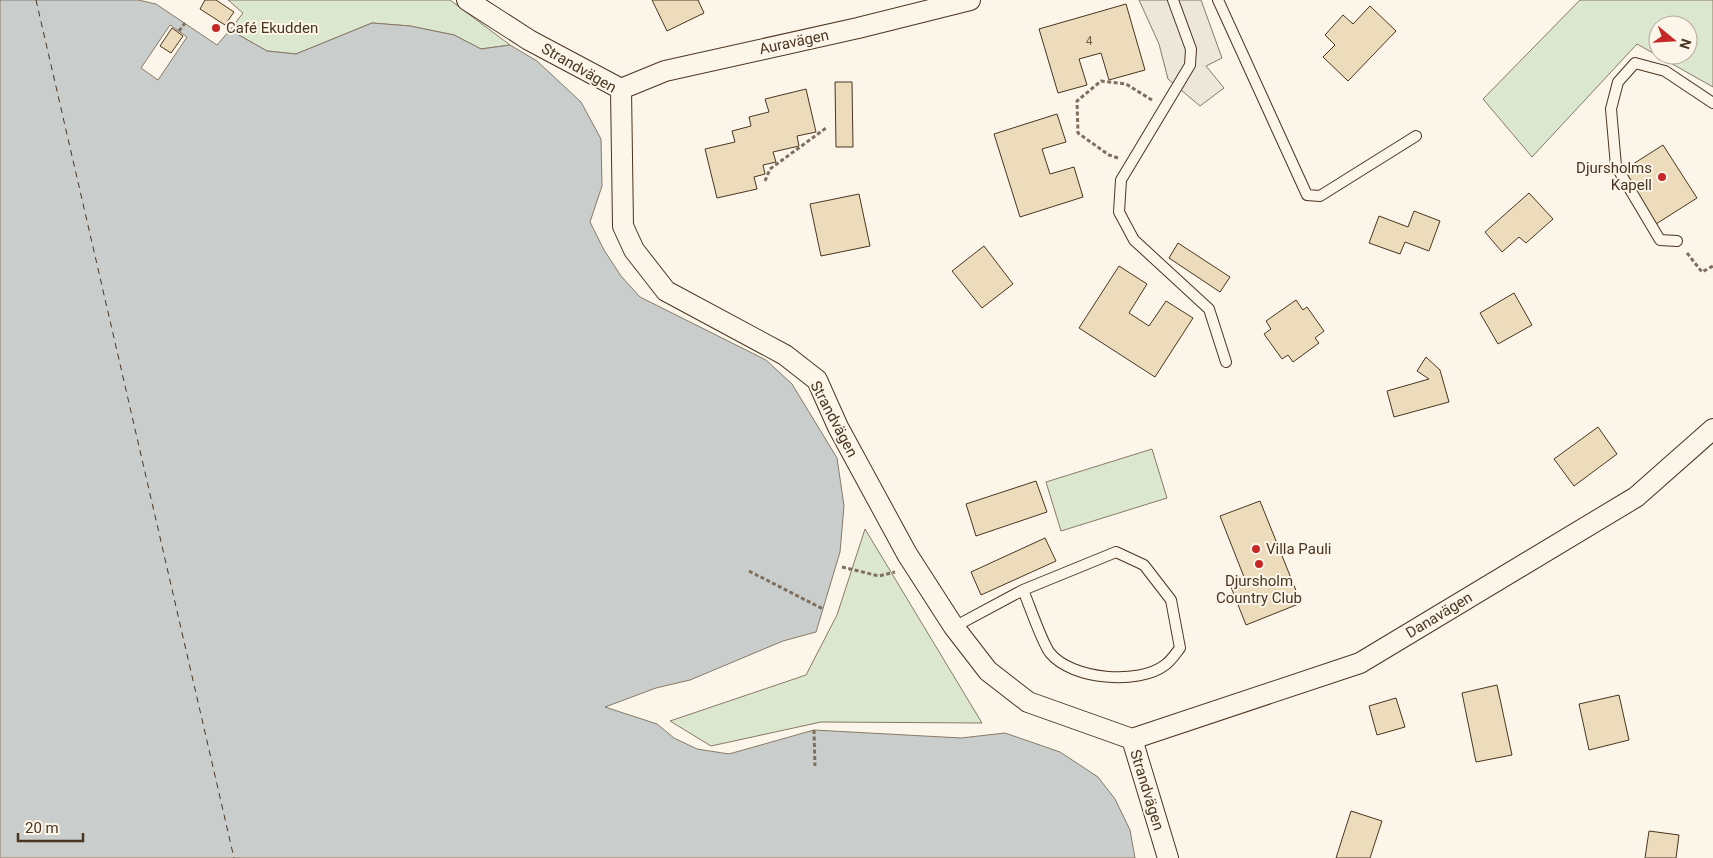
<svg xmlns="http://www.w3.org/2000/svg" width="1713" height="858" font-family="Roboto,sans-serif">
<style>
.green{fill:#dce7d0;stroke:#887966;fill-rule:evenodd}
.parking{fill:#ede7d9;stroke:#887966}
.water{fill:#c9cecd;stroke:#887966}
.pier{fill:#fbf6e9;stroke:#887966}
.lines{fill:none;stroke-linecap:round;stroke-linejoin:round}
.ferry{stroke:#4a3520;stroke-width:1;stroke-dasharray:6 5;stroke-linecap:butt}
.building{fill:#ecdcbc;stroke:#4a3520}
.service-casing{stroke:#4a3520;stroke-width:12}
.minor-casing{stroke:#4a3520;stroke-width:22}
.path{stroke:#7f6f5c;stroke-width:3;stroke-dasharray:4 2.5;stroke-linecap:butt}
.service{stroke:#fbf6e9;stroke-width:10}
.minor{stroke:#fbf6e9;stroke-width:20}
.poi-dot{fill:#c62828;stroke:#fbf6e9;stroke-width:2}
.labels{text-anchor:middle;stroke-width:4;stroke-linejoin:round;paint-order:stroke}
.number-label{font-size:12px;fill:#725f47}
.poi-label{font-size:15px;fill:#4a3520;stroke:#fbf6e9;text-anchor:start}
.street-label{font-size:15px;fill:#4a3520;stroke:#fbf6e9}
</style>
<rect width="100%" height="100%" fill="#fbf6e9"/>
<path class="green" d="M228 0H450L510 45 481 49 454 35 410 26 372 23 296 54 267 51 230 30 243 13Z
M1580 0H1713V87L1637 44 1532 157 1483 99ZM1658 25H1688V55H1658Z
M1152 449 1167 498 1061 531 1046 482Z
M865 529 982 723 821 722 711 746 670 721 806 675 837 615Z"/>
<path class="parking" d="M1139 0H1201L1222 58 1206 66 1224 88 1200 106 1168 79 1159 44Z"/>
<path class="water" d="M0 0H138L156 4 217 45 230 30 267 51 296 54 372 23 410 26 454 35 481 49 510 45 537 61 581 102 601 139 602 186 590 222 604 250 621 276 640 297 766 360 792 384 837 458 844 506 840 552 816 632 783 641 690 680 656 688 605 707 657 724 674 738 697 749 729 754 814 730 961 738 1005 733 1060 752 1098 777 1115 799 1130 830 1135 858H0Z"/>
<path class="pier" d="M170 25 187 37 158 80 141 68Z"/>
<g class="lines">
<path class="ferry" d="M36 0 234 858"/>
</g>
<path class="building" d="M205 0H216L234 12 225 25 200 9Z
M652 0H698L704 13 667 31Z
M1126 4 1145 70 1109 80 1101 53 1079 59 1087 85 1058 93 1039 29Z
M1370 6 1396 31 1348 81 1323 57 1335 45 1325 35 1343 15 1353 24Z
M172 28 183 36 171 53 160 46Z
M835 82H852L853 147H836Z
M806 89 816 132 797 136 799 146 773 152 776 162 763 165 765 174 754 177 757 189 717 198 705 149 735 142 732 131 751 126 749 117 769 112 765 99Z
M1057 114 1066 142 1042 149 1050 174 1074 167 1083 197 1020 217 994 134Z
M1663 145 1697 198 1656 224 1622 171Z
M1529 193 1553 219 1526 243 1519 237 1502 252 1485 232Z
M859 194 870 246 821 256 810 204Z
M1414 211 1440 221 1429 251 1405 242 1400 254 1369 243 1379 216 1408 227Z
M1178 243 1230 277 1220 292 1169 258Z
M984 246 1013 284 982 308 952 271Z
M1119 266 1147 284 1129 313 1149 326 1166 301 1193 318 1155 377 1079 328Z
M1514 293 1532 325 1498 344 1480 313Z
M1296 300 1303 310 1307 307 1324 331 1315 338 1319 343 1293 362 1288 355 1282 359 1264 334 1271 329 1266 321Z
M1426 357 1440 370 1449 402 1394 417 1387 391 1429 379 1417 371Z
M1598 427 1617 454 1574 486 1554 459Z
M1036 481 1047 512 976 536 966 504Z
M1260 501 1301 603 1246 625 1231 587 1246 582 1220 516Z
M1045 538 1056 561 981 595 971 572Z
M1497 685 1512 755 1476 762 1462 693Z
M1619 695 1629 740 1589 750 1579 704Z
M1396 698 1405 727 1377 735 1369 706Z
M1351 811 1382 821 1370 858H1336Z
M1649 831 1679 835 1676 858H1645Z"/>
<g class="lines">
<defs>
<path id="service" d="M1173 0 1191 49 1190 65 1121 180 1119 212 1134 240 1209 309 1226 362
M1218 0 1307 195 1320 196 1416 136
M1677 241 1660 240 1616 166 1611 109 1618 82 1635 63 1665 71 1713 103
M954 627 1023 590C1029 604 1042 643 1050 653 1072 680 1139 685 1165 665 1171 661 1176 653 1180 648L1171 600 1144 565 1116 552 1023 590"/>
<path id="minor" d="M467 0 529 40 621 89
M621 89 623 226 634 250 666 291 785 355 817 380 838 427 907 554 954 627 988 671 1028 702 1132 739 1168 858
M621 89 665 71 858 28 970 0
M1132 739 1360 663 1636 497 1713 429"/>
</defs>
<use href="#service" class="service-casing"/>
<use href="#minor" class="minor-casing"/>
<path class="path" d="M179 31 185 23
M1118 158 1109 155 1078 133 1077 101 1101 81 1126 84 1152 100
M765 181 770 169 826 128
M1687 253 1702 272 1713 266
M842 567 879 576 895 572
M749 571 823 609
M814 730 815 766"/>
<use href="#service" class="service"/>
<use href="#minor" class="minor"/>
</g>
<g class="poi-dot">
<circle cx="216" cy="28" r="5"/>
<circle cx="1662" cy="177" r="5"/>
<circle cx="1256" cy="549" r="5"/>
<circle cx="1259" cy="564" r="5"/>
</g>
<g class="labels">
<g class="number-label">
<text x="1089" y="45">4</text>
</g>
<g class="poi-label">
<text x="226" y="33">Café Ekudden</text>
<text x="1652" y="173" text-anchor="end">Djursholms<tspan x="1652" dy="17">Kapell</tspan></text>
<text x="1266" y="554">Villa Pauli</text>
<text x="1259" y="586" text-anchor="middle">Djursholm<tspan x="1259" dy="17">Country Club</tspan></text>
</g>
<g class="street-label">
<text transform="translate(794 42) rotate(-12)" y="5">Auravägen</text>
<text transform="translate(579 68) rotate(30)" y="5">Strandvägen</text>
<text transform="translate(834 419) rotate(62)" y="5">Strandvägen</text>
<text transform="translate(1439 615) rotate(-31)" y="5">Danavägen</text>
<text transform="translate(1147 790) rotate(73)" y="5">Strandvägen</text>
</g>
</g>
<g transform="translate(1673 40) rotate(108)"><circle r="24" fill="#fbf6e9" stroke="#b4a999"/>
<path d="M0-4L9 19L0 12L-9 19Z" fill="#c62828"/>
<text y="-8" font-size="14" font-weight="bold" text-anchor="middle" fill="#4a3520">N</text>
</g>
<path d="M18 833v8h65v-8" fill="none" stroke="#4a3520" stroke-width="2.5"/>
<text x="25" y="833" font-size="15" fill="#4a3520" stroke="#fbf6e9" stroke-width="4" paint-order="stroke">20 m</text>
</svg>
